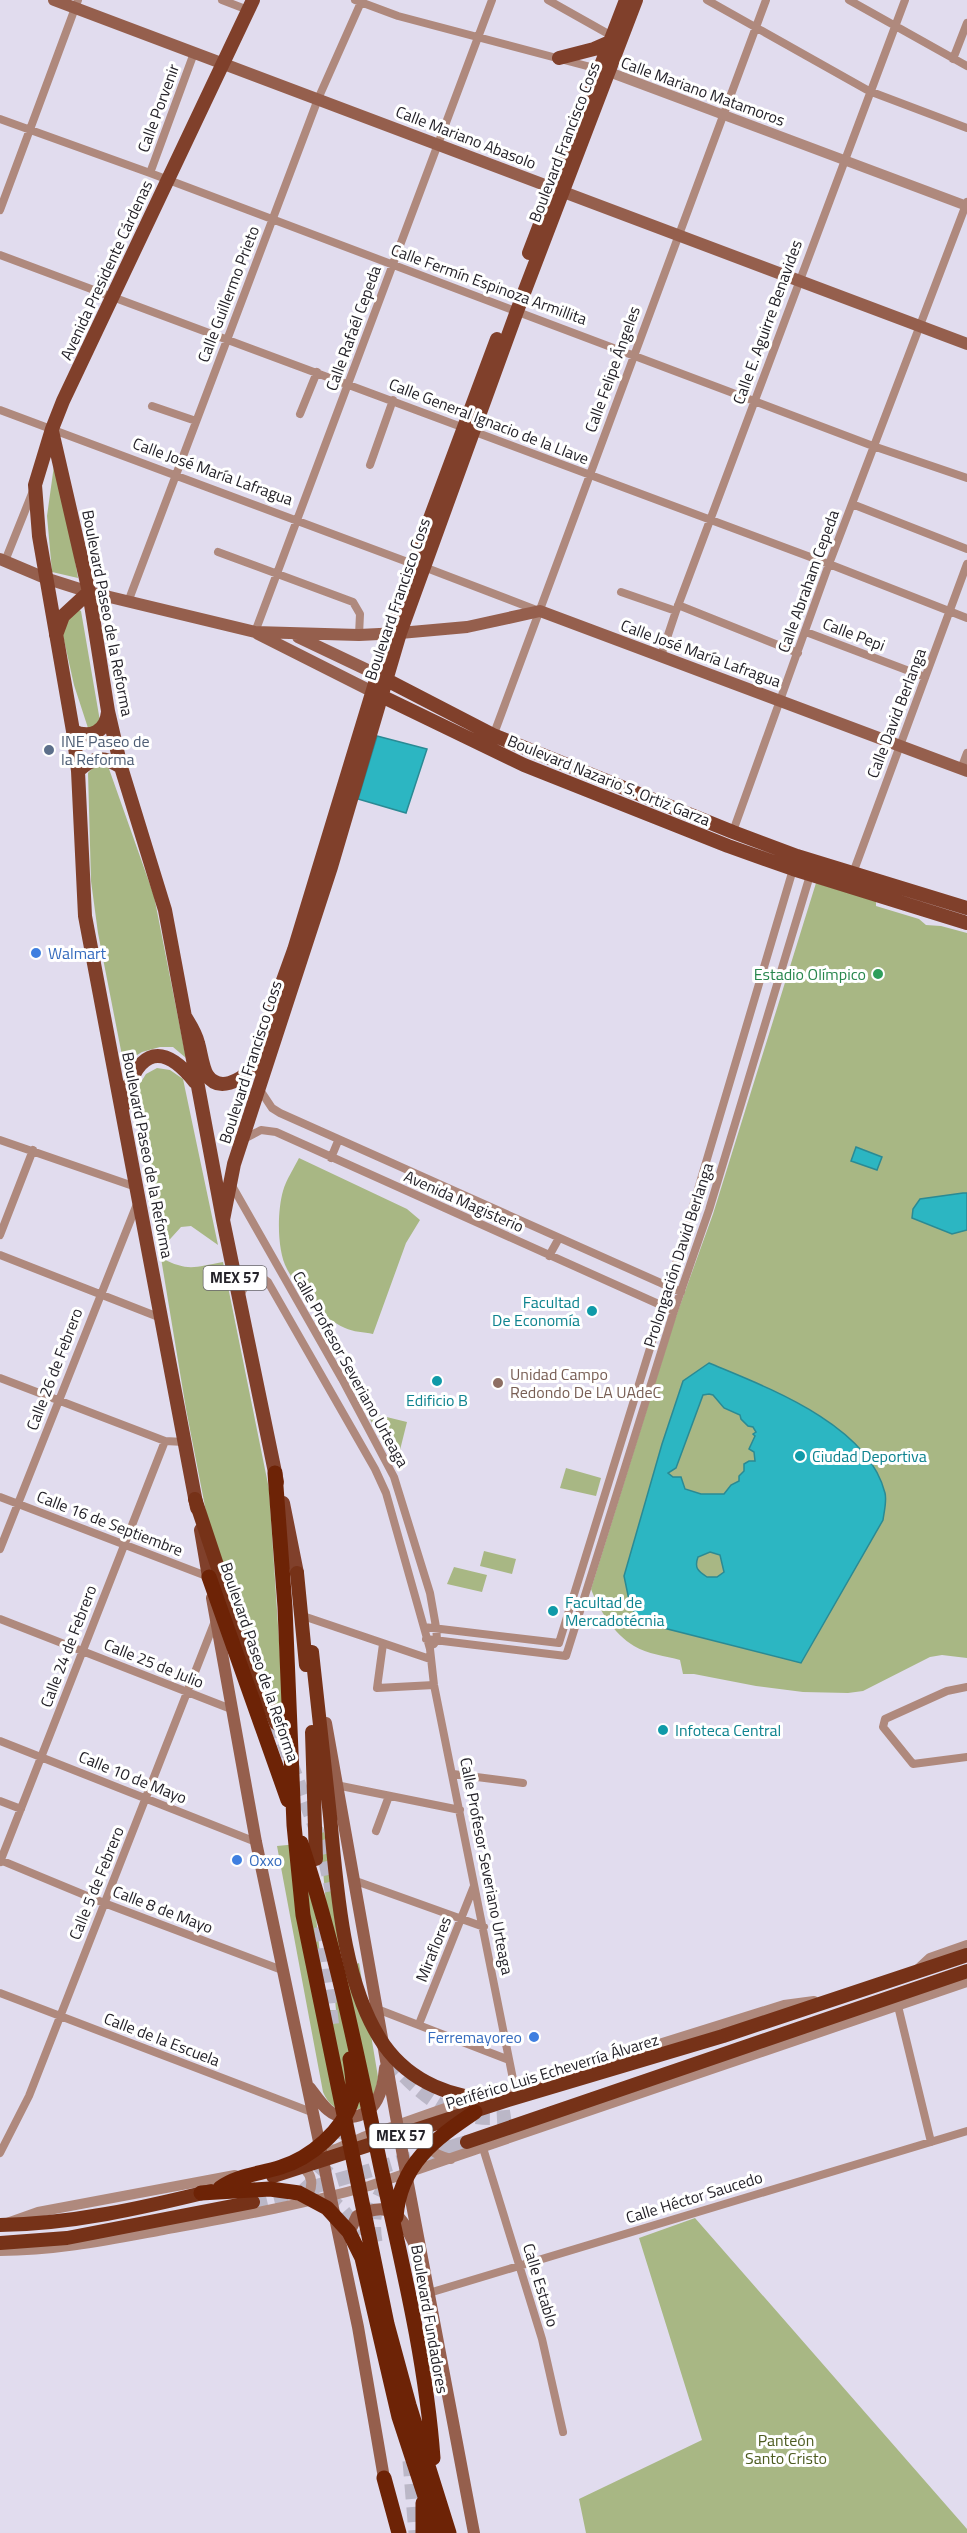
<svg xmlns="http://www.w3.org/2000/svg" width="967" height="2533" font-family="'Titillium Web',sans-serif">
<style>
.green{fill:#a8b784}
.water{fill:#2cb6c2;stroke:#2a8a94;stroke-width:1.5;fill-rule:evenodd}
.lines{fill:none;stroke-linecap:round;stroke-linejoin:round}
.trunk-tunnel{stroke:#bbb7c7;stroke-width:14;stroke-dasharray:14 7;stroke-linecap:butt}
.motorway-tunnel{stroke:#bbb7c7;stroke-width:15;stroke-dasharray:15 8;stroke-linecap:butt}
.minor{stroke:#af897d;stroke-width:8}
.tertiary{stroke:#af897d;stroke-width:10}
.secondary{stroke:#955f4d;stroke-width:12}
.primary{stroke:#80402b;stroke-width:14}
.trunk{stroke:#763218;stroke-width:14}
.motorway{stroke:#6d2306;stroke-width:15}
.service-dot{fill:#5c6f8a;stroke:#fff;stroke-width:2}
.shop-dot{fill:#3f7fe0;stroke:#fff;stroke-width:2}
.leisure-dot{fill:#2e9e5b;stroke:#fff;stroke-width:2}
.culture-dot{fill:#0f9aa8;stroke:#fff;stroke-width:2}
.education-dot{fill:#8d6e63;stroke:#fff;stroke-width:2}
.labels{text-anchor:middle;stroke-width:6;stroke-linejoin:round;paint-order:stroke}
.shield{fill:#fff;stroke:#666469;stroke-width:1.5}
.shield-label{font-size:15px;font-weight:bold;fill:#242229}
.street-label{font-size:16px;fill:#242229;stroke:#fff}
.service-label{font-size:16px;fill:#4e5e75;stroke:#fff;text-anchor:start}
.shop-label{font-size:16px;fill:#366cbe;stroke:#fff;text-anchor:start}
.leisure-label{font-size:16px;fill:#27864d;stroke:#fff;text-anchor:end}
.culture-label{font-size:16px;fill:#0d838f;stroke:#fff;text-anchor:start}
.education-label{font-size:16px;fill:#785e54;stroke:#fff;text-anchor:start}
.park-label{font-size:16px;fill:#4d5c20;stroke:#fff}
</style>
<rect width="100%" height="100%" fill="#e1dcee"/>
<path class="green" d="M56 451 78 578 52 572 47 516Z
M77 609 81 611 101 727 88 728 74 685 62 631 64 625Z
M96 764 108 766 154 896 186 1058 173 1047H160L142 1052 132 1058 126 1076 98 933 91 881 88 773Z
M816 883 876 901V906L919 919 926 925 941 926 967 933V1658L942 1655 930 1657 863 1691 848 1693 803 1692 756 1686 694 1674H683L680 1660C666 1656 647 1654 634 1646 614 1634 599 1610 591 1589L674 1322 713 1214Z
M157 1068 170 1070 183 1079 218 1245 191 1226 181 1227 162 1248 134 1093 146 1074Z
M299 1158 407 1209 420 1220 406 1243 373 1334C364 1332 353 1332 345 1328 322 1318 299 1292 287 1269 277 1251 277 1212 283 1191 286 1180 294 1168 299 1158Z
M161 1258C189 1272 194 1267 223 1262L269 1489 282 1686V1735L237 1619 210 1532 186 1409Z
M366 1412 407 1422 396 1466Z
M566 1468 601 1478 596 1496 560 1488Z
M484 1551 516 1559 512 1574 480 1566Z
M454 1567 487 1575 482 1592 447 1584Z
M323 1827 333 1877 342 1970 359 1963 378 2077C377 2083 376 2091 373 2096 358 2118 333 2116 323 2092L277 1846 308 1843 326 2010H336L319 1828Z
M695 2218 967 2529V2533H586L579 2499 702 2440 639 2238Z"/>
<path class="water" d="M377 736 427 749 406 813 358 799Z
M856 1147 882 1157 877 1170 851 1161Z
M963 1193H967V1230L952 1234 912 1218 913 1209 920 1199Z
M709 1363C766 1387 868 1424 885 1493 887 1501 884 1512 883 1520L801 1663 640 1622 630 1605 624 1576 662 1444 683 1381ZM709 1394 713 1395 724 1408 740 1415 741 1419 748 1426 753 1427 756 1432 753 1434 755 1436 749 1449 754 1452 755 1461H749L744 1464V1471L739 1476V1481L731 1485 724 1494H701L685 1489 681 1477H673L668 1473 676 1468 703 1395ZM710 1552 720 1555 724 1572 717 1577H707C698 1571 694 1568 698 1557Z"/>
<g class="lines">
<path class="trunk-tunnel" d="M276 1723 321 1843 332 1891
M321 1927 332 2024
M390 2061C426 2101 456 2125 513 2116
M317 2186 467 2142
M304 2190C326 2171 343 2148 342 2118
M253 2202 292 2193"/>
<path class="motorway-tunnel" d="M424 2157 467 2142
M304 2190C331 2197 347 2209 358 2236
M375 2242C371 2218 375 2197 392 2178
M410 2461 416 2533"/>
<path class="minor" d="M222 0 248 10
M355 0 398 16 602 70
M548 0 612 36
M707 0 869 91 967 128
M849 0 967 66
M953 59 967 23
M0 119 150 173 873 446 967 478
M150 173 194 53
M0 210 78 0
M0 255 829 564 967 618
M152 406 196 421
M0 410 413 564
M300 414 317 372
M370 465 393 400
M852 504 967 549
M218 552 353 602 360 614 359 635
M5 561 33 491
M424 567 539 611
M621 592 676 611
M128 602 318 99 362 0
M678 605 798 653
M255 632 492 0
M806 632 925 677
M661 656 676 611 905 0
M492 739 766 0
M961 769 967 753
M732 834 829 564 967 202
M853 873 967 564
M260 1090 272 1108 280 1113 681 1292
M0 1140 136 1187
M242 1140 261 1130 276 1132 674 1311
M331 1158 338 1141
M231 1184 342 1379 394 1477 430 1593 436 1627 437 1639 434 1644
M0 1235 33 1150
M0 1255 161 1318
M549 1256 559 1238
M240 1296C245 1284 250 1278 264 1279L268 1282 375 1469 386 1493 430 1649 434 1685 515 2089
M0 1378 165 1441 184 1442
M0 1497 209 1577
M0 1549 137 1204
M306 1617 430 1659
M0 1619 231 1709
M424 1627 559 1643 669 1287 794 866
M426 1639 566 1656 673 1314 709 1210 811 872
M383 1644 377 1688 434 1685
M967 1687 947 1691 885 1719 883 1727 913 1764 967 1757
M0 1741 256 1842
M453 1774 523 1783
M336 1785 460 1810
M0 1801 21 1809
M376 1831 389 1796
M0 1860 104 1903 282 1970
M0 1862 165 1441
M353 1880 484 1927
M0 1993 314 2113
M897 2002 931 2142
M377 2009 509 2060
M419 2024 474 1886
M483 2148 542 2339 563 2432
M0 2153 29 2096 215 1621
M429 2293 967 2131"/>
<path class="tertiary" d="M609 72 967 206
M916 1971 930 1958 967 1945
M427 2123C418 2145 432 2154 451 2159
M329 2152 363 2137 451 2106 515 2089 784 2005 814 2001
M296 2165C315 2171 315 2188 303 2202
M7 2223 38 2212 235 2175
M0 2251C56 2251 109 2240 163 2230 233 2217 301 2205 369 2186L967 1982"/>
<path class="secondary" d="M54 0 967 344
M0 559 45 578 89 592 255 632 359 635 400 633 467 627 540 611 967 771
M258 634 373 692
M298 637 378 675
M212 1598 256 1842 358 2327 385 2484
M326 1723 406 2173 474 2533
M310 2088C316 2096 321 2104 328 2110 335 2116 343 2118 351 2117 377 2115 383 2090 385 2068
M347 2237 357 2216C391 2199 401 2215 415 2245"/>
<path class="primary" d="M559 58 594 49 610 42
M529 253 626 0
M52 431 89 592 108 711 121 767 165 910 223 1220 277 1482
M56 635 63 616 89 592
M379 676 493 735 733 832 797 856 967 908
M375 693 524 765 728 846 793 869 967 923
M73 731C90 739 106 732 108 712
M78 771C93 757 103 755 121 767
M186 1018C191 1026 196 1034 198 1043 201 1053 202 1066 207 1075 219 1093 241 1080 251 1069L294 950 390 634 413 564 497 339
M124 1105C134 1056 158 1036 195 1082
M223 1220 234 1164 331 867 400 633 517 311 636 0
M283 1503 297 1573
M197 1508 85 916 78 771 73 731 39 536 35 485 52 429 63 401 253 0
M201 1530 209 1577"/>
<path class="trunk" d="M195 1499 235 1619 276 1723
M297 1573 306 1665
M312 1652C318 1707 324 1761 330 1816 337 1888 342 1984 384 2045 411 2083 454 2099 499 2100
M312 1732 316 1859
M467 2142 967 1971
M273 2176 508 2100 723 2036 967 1955
M0 2225C71 2224 142 2208 211 2191
M0 2243 67 2238 253 2202"/>
<path class="motorway" d="M275 1473 285 1607 294 1825 303 1915 387 2324 409 2405 449 2533
M209 1577 288 1800
M301 1843C336 1949 358 2059 381 2168 402 2264 426 2360 433 2458
M220 2188C238 2175 260 2174 281 2167 310 2158 343 2131 352 2100 355 2088 352 2071 350 2059
M201 2193 270 2189 299 2193 327 2208 349 2232 362 2258 399 2417 433 2521
M396 2217C400 2164 435 2139 475 2112
M384 2478 399 2533
M423 2503V2533
M436 2506 437 2533"/>
</g>
<circle class="service-dot" cx="49" cy="750" r="6"/>
<g class="shop-dot">
<circle cx="36" cy="953" r="6"/>
<circle cx="237" cy="1860" r="6"/>
<circle cx="534" cy="2037" r="6"/>
</g>
<circle class="leisure-dot" cx="878" cy="974" r="6"/>
<g class="culture-dot">
<circle cx="592" cy="1311" r="6"/>
<circle cx="437" cy="1381" r="6"/>
<circle cx="800" cy="1456" r="6"/>
<circle cx="553" cy="1611" r="6"/>
<circle cx="663" cy="1730" r="6"/>
</g>
<circle class="education-dot" cx="498" cy="1383" r="6"/>
<g class="labels">
<g class="shield">
<rect x="203.5" y="1266" width="63" height="24" rx="4.5"/>
<rect x="369.5" y="2124" width="63" height="24" rx="4.5"/>
</g>
<g class="shield-label">
<text x="235" y="1283">MEX 57</text>
<text x="401" y="2141">MEX 57</text>
</g>
<g class="street-label">
<text transform="translate(703 91) rotate(20)" y="6">Calle Mariano Matamoros</text>
<text transform="translate(158 108) rotate(-70)" y="6">Calle Porvenir</text>
<text transform="translate(466 137) rotate(21)" y="6">Calle Mariano Abasolo</text>
<text transform="translate(564 142) rotate(-69)" y="6">Boulevard Francisco Coss</text>
<text transform="translate(106 270) rotate(-65)" y="6">Avenida Presidente Cárdenas</text>
<text transform="translate(489 284) rotate(20)" y="6">Calle Fermín Espinoza Armillita</text>
<text transform="translate(228 294) rotate(-69)" y="6">Calle Guillermo Prieto</text>
<text transform="translate(767 322) rotate(-70)" y="6">Calle E. Aguirre Benavides</text>
<text transform="translate(353 328) rotate(-70)" y="6">Calle Rafaél Cepeda</text>
<text transform="translate(612 369) rotate(-70)" y="6">Calle Felipe Ángeles</text>
<text transform="translate(489 421) rotate(21)" y="6">Calle General Ignacio de la Llave</text>
<text transform="translate(213 471) rotate(20)" y="6">Calle José María Lafragua</text>
<text transform="translate(808 581) rotate(-70)" y="6">Calle Abraham Cepeda</text>
<text transform="translate(397 599) rotate(-71)" y="6">Boulevard Francisco Coss</text>
<text transform="translate(108 613) rotate(79)" y="6">Boulevard Paseo de la Reforma</text>
<text transform="translate(854 634) rotate(21)" y="6">Calle Pepi</text>
<text transform="translate(701 653) rotate(20)" y="6">Calle José María Lafragua</text>
<text transform="translate(896 713) rotate(-69)" y="6">Calle David Berlanga</text>
<text transform="translate(609 780) rotate(22)" y="6">Boulevard Nazario S. Ortiz Garza</text>
<text transform="translate(250 1062) rotate(-72)" y="6">Boulevard Francisco Coss</text>
<text transform="translate(148 1155) rotate(79)" y="6">Boulevard Paseo de la Reforma</text>
<text transform="translate(464 1201) rotate(24)" y="6">Avenida Magisterio</text>
<text transform="translate(678 1255) rotate(-72)" y="6">Prolongación David Berlanga</text>
<text transform="translate(54 1369) rotate(-69)" y="6">Calle 26 de Febrero</text>
<text transform="translate(351 1369) rotate(61)" y="6">Calle Profesor Severiano Urteaga</text>
<text transform="translate(110 1523) rotate(21)" y="6">Calle 16 de Septiembre</text>
<text transform="translate(68 1646) rotate(-69)" y="6">Calle 24 de Febrero</text>
<text transform="translate(260 1662) rotate(71)" y="6">Boulevard Paseo de la Reforma</text>
<text transform="translate(154 1663) rotate(22)" y="6">Calle 25 de Julio</text>
<text transform="translate(133 1777) rotate(22)" y="6">Calle 10 de Mayo</text>
<text transform="translate(487 1866) rotate(79)" y="6">Calle Profesor Severiano Urteaga</text>
<text transform="translate(96 1883) rotate(-68)" y="6">Calle 5 de Febrero</text>
<text transform="translate(163 1909) rotate(21)" y="6">Calle 8 de Mayo</text>
<text transform="translate(433 1949) rotate(-68)" y="6">Miraflores</text>
<text transform="translate(162 2039) rotate(21)" y="6">Calle de la Escuela</text>
<text transform="translate(552 2071) rotate(-17)" y="6">Periférico Luis Echeverría Álvarez</text>
<text transform="translate(694 2197) rotate(-17)" y="6">Calle Héctor Saucedo</text>
<text transform="translate(541 2285) rotate(73)" y="6">Calle Establo</text>
<text transform="translate(430 2319) rotate(80)" y="6">Boulevard Fundadores</text>
</g>
<g class="service-label">
<text x="61" y="747">INE Paseo de<tspan x="61" dy="18">la Reforma</tspan></text>
</g>
<g class="shop-label">
<text x="48" y="959">Walmart</text>
<text x="249" y="1866">Oxxo</text>
<text x="522" y="2043" text-anchor="end">Ferremayoreo</text>
</g>
<g class="leisure-label">
<text x="866" y="980">Estadio Olímpico</text>
</g>
<g class="culture-label">
<text x="580" y="1308" text-anchor="end">Facultad<tspan x="580" dy="18">De Economía</tspan></text>
<text x="437" y="1406" text-anchor="middle">Edificio B</text>
<text x="812" y="1462">Ciudad Deportiva</text>
<text x="565" y="1608">Facultad de<tspan x="565" dy="18">Mercadotécnia</tspan></text>
<text x="675" y="1736">Infoteca Central</text>
</g>
<g class="education-label">
<text x="510" y="1380">Unidad Campo<tspan x="510" dy="18">Redondo De LA UAdeC</tspan></text>
</g>
<g class="park-label">
<text x="786" y="2446">Panteón<tspan x="786" dy="18">Santo Cristo</tspan></text>
</g>
</g>
</svg>
